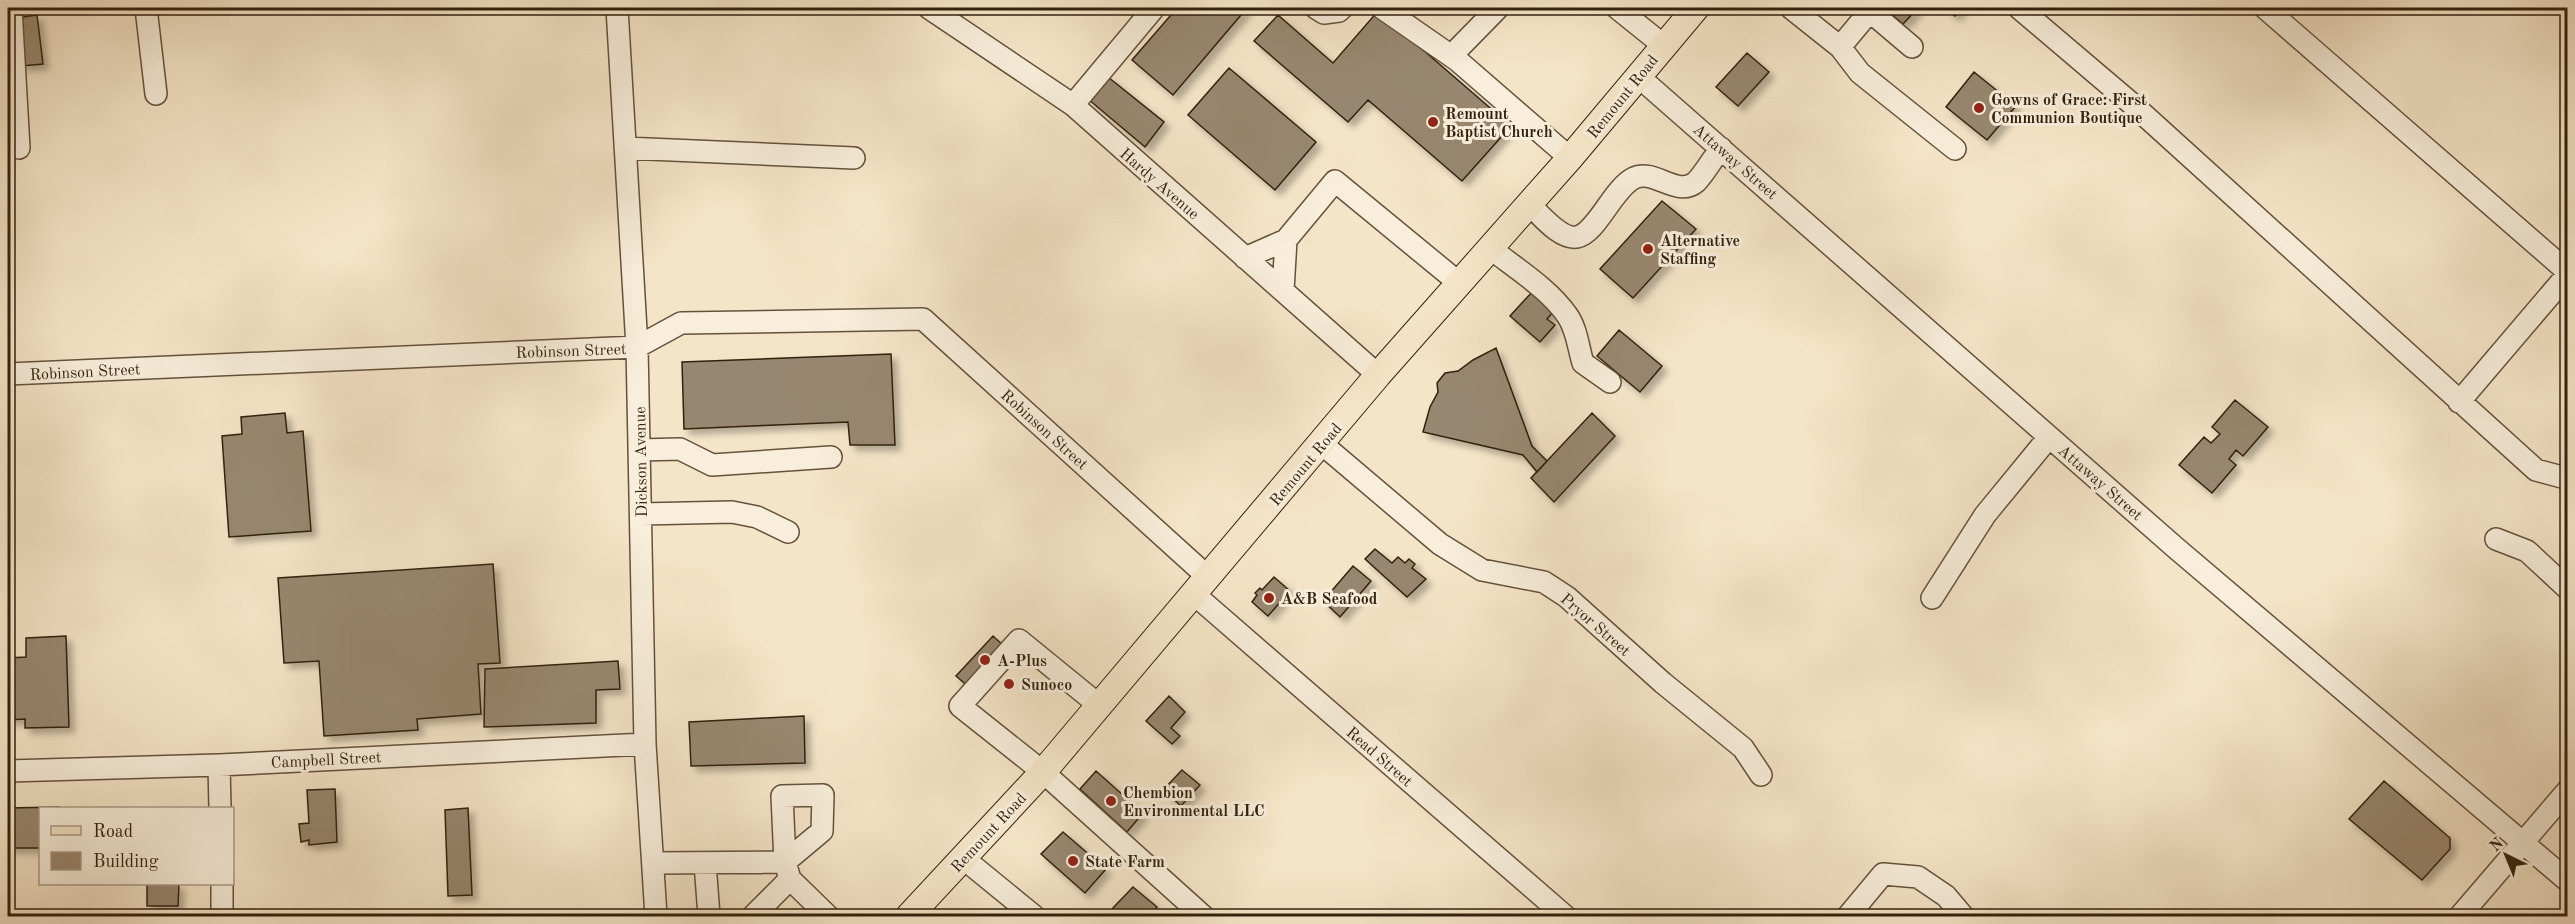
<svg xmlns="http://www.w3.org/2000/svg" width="2575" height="924" font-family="'Old Standard TT',serif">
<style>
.building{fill:#98876f;stroke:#33210e;stroke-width:1.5;filter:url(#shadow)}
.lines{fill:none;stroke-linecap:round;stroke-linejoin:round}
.minor-casing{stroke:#64523c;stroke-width:24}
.major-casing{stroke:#33210e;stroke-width:28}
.minor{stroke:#f8eedb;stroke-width:21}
.major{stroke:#f5e5c8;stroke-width:26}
.poi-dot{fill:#8f2418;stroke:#f8eedb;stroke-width:2}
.labels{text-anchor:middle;stroke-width:6;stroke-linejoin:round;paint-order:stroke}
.street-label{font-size:16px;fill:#33210e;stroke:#f8eedb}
.poi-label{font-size:16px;font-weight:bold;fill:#33210e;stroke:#f8eedb;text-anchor:start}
</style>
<defs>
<filter id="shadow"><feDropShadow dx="5.5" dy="5.5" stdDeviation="3" flood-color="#0004"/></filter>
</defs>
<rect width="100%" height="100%" fill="#f5e5c8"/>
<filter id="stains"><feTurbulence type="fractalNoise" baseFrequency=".00333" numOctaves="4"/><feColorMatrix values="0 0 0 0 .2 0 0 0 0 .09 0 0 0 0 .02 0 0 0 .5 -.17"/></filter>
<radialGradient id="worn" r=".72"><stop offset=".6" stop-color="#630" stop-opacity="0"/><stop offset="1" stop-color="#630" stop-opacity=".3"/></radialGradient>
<path class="building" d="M1177 8H1247L1173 95 1132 60Z
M1884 8H1918L1903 24Z
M1945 8H1962L1955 16Z
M1378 11 1511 126 1462 181 1368 100 1348 122 1254 41 1278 15 1333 63Z
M37 15 43 64 21 66 16 18Z
M1747 53 1769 72 1738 106 1716 87Z
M1229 68 1316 142 1275 190 1188 115Z
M1974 72 2016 106 1987 140 1946 107Z
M1108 77 1164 122 1145 147 1088 99Z
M1662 201 1696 229 1633 298 1600 269Z
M1533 291 1555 310 1547 319 1555 325 1540 342 1510 316Z
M1619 330 1662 366 1640 392 1597 356Z
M1496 348 1532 446 1547 461 1537 472 1523 455 1423 432 1430 407 1438 392 1437 383 1445 373 1458 371 1473 360Z
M891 354 895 445H850L848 422 684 429 682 362Z
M2235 400 2268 427 2243 456 2236 450 2229 459 2236 465 2212 493 2179 465 2204 437 2211 443 2220 434 2212 427Z
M285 413 287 433 303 431 311 531 229 537 222 436 242 434 241 417Z
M1592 413 1615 436 1554 502 1531 478Z
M1375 549 1392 563 1398 557 1405 563 1409 559 1415 564 1412 568 1426 579 1407 597 1365 559Z
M493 564 500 663 478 664 481 714 417 719 418 730 324 736 319 661 284 663 278 578Z
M1353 566 1371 581 1340 617 1323 601Z
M1274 577 1290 591 1268 616 1252 602 1257 595 1255 593 1260 588 1262 590Z
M66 636 69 727 25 728V719L8 720V658L26 657V638Z
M993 636 1006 648 970 688 956 676Z
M618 661 620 689 596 690V723L484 727 485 669Z
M1169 696 1185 712 1171 728 1180 736 1172 744 1146 721Z
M804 716 805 763 691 766 689 722Z
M1182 770 1200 785 1181 806 1163 790Z
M1096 771 1143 813 1127 832 1080 789Z
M2384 781 2450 838V849L2422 880 2349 819Z
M335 789 337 842 309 845V840L301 842 299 824 309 823 307 790Z
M59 807 40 808V848H8V808Z
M468 808 472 895 448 896 445 810Z
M1063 832 1106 869 1085 893 1041 854Z
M147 884H179L178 906H147Z
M1133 887 1157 907 1149 916H1121L1112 909Z"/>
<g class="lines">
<defs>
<path id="minor" d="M11 8 19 148
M146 8 156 94
M617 8 637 347 645 744 656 916
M929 8 1073 105 1378 375
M1316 8 1324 13 1339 11 1342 8
M1382 8 1457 60 1570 158
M1617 8 1663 45
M1791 8 1840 47 1870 11
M1866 8 1912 47
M2019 8 2132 104 2536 470 2562 477 2568 474
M2265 8 2568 272
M1840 47 1860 73 1955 149
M1451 56 1498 8
M1639 77 2177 549 2568 881
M1073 105 1154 8
M625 148 854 158
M1529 204C1540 214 1560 240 1577 237 1597 233 1613 188 1634 178 1654 168 1677 198 1696 182 1705 173 1713 158 1721 148
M1286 240 1335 181 1459 283
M1490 248C1515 268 1548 288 1567 315 1577 329 1578 347 1583 363L1610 382
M1245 258 1286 240 1283 291
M8 374 637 347 681 323 923 319 1209 578
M2459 402 2568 274
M1322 444 1440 544 1482 570 1544 582 1567 597 1663 683 1743 748 1761 775
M639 450 680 449 712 465 831 457
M641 514 732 512 757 517 788 532
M2496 539 2527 551 2568 589
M1195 595 1565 916
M1932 598 1985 515 2049 437
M1100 706 1019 640 960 706 1043 772 1203 916
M219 765 220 808
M8 771 219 765 645 744
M963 858 1034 916
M653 863 785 862 822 831 823 795 782 796 785 862 790 879 828 916
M705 863 709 916
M222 884V916
M753 916 790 879
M1848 916 1883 874 1918 877 1946 896 1963 916
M2460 916 2568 790"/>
<path id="major" d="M909 916 1043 772 1378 375 1570 158 1696 8"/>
</defs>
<use href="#minor" class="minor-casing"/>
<use href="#major" class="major-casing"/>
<use href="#minor" class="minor"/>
<use href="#major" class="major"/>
</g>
<g class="poi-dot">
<circle cx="1979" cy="108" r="6"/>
<circle cx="1433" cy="122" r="6"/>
<circle cx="1648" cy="249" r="6"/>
<circle cx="1269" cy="598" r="6"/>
<circle cx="985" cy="660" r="6"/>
<circle cx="1009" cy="684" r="6"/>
<circle cx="1111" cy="801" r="6"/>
<circle cx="1073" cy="861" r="6"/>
</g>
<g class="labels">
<g class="street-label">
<text transform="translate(1622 96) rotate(-51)" y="6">Remount Road</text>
<text transform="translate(1736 161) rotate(41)" y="6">Attaway Street</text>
<text transform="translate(1160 183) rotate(41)" y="6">Hardy Avenue</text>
<text transform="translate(571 350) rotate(-2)" y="6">Robinson Street</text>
<text transform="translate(85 371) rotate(-3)" y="6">Robinson Street</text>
<text transform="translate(1045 429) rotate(42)" y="6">Robinson Street</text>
<text transform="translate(640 462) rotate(-91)" y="6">Dickson Avenue</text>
<text transform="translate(1305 464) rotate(-50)" y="6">Remount Road</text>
<text transform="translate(2101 482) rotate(41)" y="6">Attaway Street</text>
<text transform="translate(1596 624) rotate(41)" y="6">Pryor Street</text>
<text transform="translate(1380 756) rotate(41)" y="6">Read Street</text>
<text transform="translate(326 759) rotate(-3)" y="6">Campbell Street</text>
<text transform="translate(988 832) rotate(-47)" y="6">Remount Road</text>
</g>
<g class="poi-label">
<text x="1991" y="105">Gowns of Grace: First<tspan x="1991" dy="18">Communion Boutique</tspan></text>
<text x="1445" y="119">Remount<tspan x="1445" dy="18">Baptist Church</tspan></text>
<text x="1660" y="246">Alternative<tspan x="1660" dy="18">Staffing</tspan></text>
<text x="1281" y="604">A&amp;B Seafood</text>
<text x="997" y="666">A-Plus</text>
<text x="1021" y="690">Sunoco</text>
<text x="1123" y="798">Chembion<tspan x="1123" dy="18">Environmental LLC</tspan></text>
<text x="1085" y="867">State Farm</text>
</g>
</g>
<rect width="2575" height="924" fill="none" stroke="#f5e5c8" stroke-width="30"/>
<rect x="9" y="9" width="2557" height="906" fill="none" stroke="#33210e" stroke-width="3"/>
<rect x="15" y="15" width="2545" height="894" fill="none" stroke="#33210e" stroke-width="1.5"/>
<rect x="39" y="807" width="195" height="78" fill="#f8eedb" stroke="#a99c89" stroke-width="1.5"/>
<rect x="51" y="826" width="30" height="9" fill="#f5e5c8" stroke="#a99c89" stroke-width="1.5"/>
<text x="93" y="837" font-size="18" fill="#33210e">Road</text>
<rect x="51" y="852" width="30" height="18" fill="#98876f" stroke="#a99c89" stroke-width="1.5"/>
<text x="93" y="867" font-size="18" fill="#33210e">Building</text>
<g transform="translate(2506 855) rotate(317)" stroke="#f8eedb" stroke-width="4.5" paint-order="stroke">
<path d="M0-4.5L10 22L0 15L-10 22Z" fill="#33210e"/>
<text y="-9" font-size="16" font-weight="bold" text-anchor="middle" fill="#33210e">N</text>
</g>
<rect width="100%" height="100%" filter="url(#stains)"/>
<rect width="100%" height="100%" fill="url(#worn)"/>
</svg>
